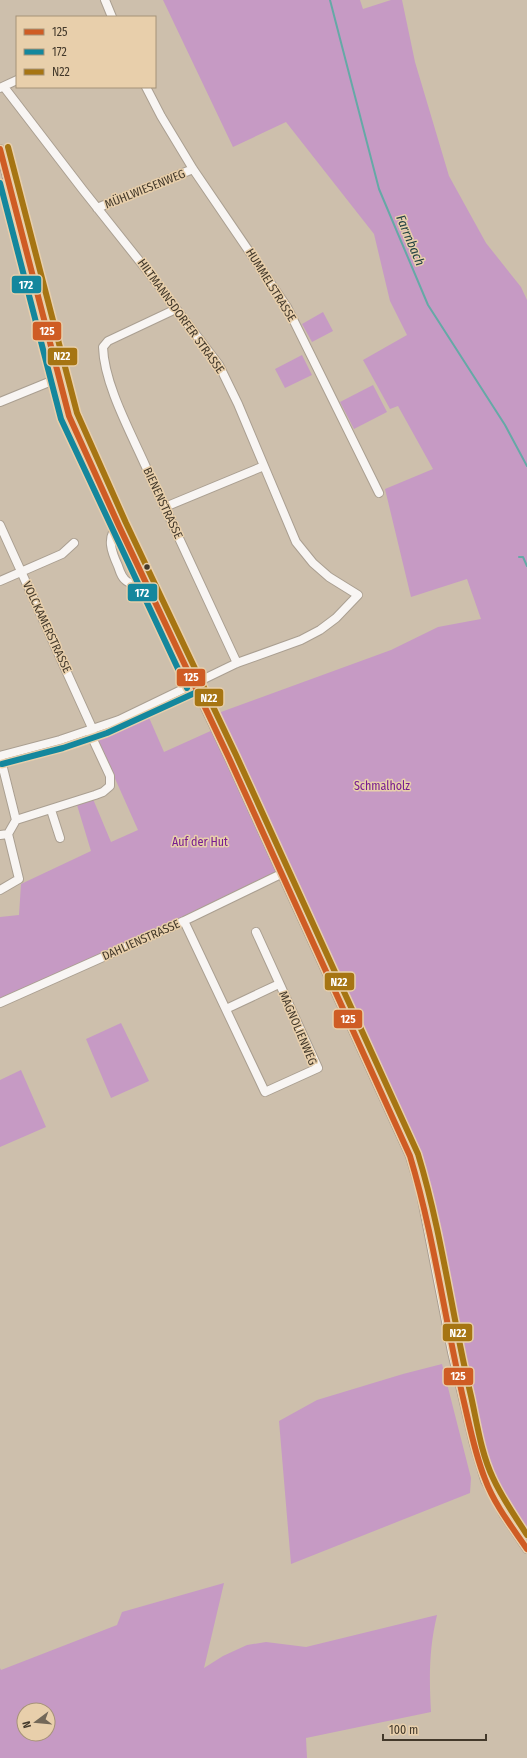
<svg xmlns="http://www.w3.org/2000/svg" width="527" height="1758" font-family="'Fira Sans Condensed',sans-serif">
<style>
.green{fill:#c69ac4;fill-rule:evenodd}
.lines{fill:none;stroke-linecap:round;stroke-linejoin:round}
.stream{stroke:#65a9a6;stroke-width:2}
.minor-casing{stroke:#aa9f91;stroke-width:10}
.minor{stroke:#f8f5f3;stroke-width:8}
.bus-1-casing{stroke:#e8cfab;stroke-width:9}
.bus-2-casing{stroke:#e8cfab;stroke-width:9}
.bus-3-casing{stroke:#e8cfab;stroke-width:9}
.bus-1{stroke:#cf5c24;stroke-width:6}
.bus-2{stroke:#14879d;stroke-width:6}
.bus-3{stroke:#a67513;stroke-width:6}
.bus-dot{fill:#43392b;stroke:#e8cfab;stroke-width:1.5}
.labels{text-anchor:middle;stroke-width:3;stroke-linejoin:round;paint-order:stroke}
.street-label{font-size:12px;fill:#43392b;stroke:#e8cfab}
.park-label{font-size:12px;fill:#771b91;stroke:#e8cfab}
.water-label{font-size:13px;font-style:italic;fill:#234243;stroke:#e8cfab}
.line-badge{stroke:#e8cfab;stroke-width:1.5}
.badge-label{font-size:11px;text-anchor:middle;font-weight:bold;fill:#fff}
</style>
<rect width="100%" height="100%" fill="#cdbfac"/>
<path class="green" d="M163 0H360L363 9 391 0H402L415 62 449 176 486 243 521 287 527 300V1545L488 1478 455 1357 436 1238 419 1167 400 1120 355 1027 284 872 148 936 0 999V917L19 915 21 884 91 851 77 805 93 799 111 842 138 830 96 736 147 713 164 752 215 729 210 716 391 650 438 627 481 619 467 579 411 597 385 489 433 469 398 406 390 409 363 360 407 335 390 301 374 234 286 122 233 147Z
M323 312 333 331 312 342 302 324Z
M302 355 312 375 285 388 275 369Z
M373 385 387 412 354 429 340 402Z
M121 1023 149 1081 111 1098 86 1039Z
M21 1070 46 1127 0 1147V1080Z
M442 1364 471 1478 470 1493 291 1564 279 1421 317 1400 403 1374Z
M224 1583 204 1668 223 1656 247 1645 266 1642 306 1647 437 1615C429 1649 429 1677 431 1712L306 1738 307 1758H0V1668L1 1670 117 1625 122 1612ZM24 1710H48V1734H24Z"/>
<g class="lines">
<path class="stream" d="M330 0 379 189 428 305 505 425 527 466
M519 557H523L527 566"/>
<defs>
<path id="minor" d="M105 0 112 17
M146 87 161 116 193 169 287 307 379 493
M0 88 17 80
M0 149 19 227 69 416 119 526 229 758 410 1156 420 1189 452 1352 474 1444 485 1480 504 1515 527 1549
M0 187 9 184
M97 208 193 169
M176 309 108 341 103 347C104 384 131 433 146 467 176 532 207 597 237 663
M0 402 59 378
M165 507 264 466
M0 525 93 730
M119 526C105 536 112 553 118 566 120 572 122 579 128 582 133 585 140 584 146 583
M0 581 62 554 74 543
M0 756 60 740 119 720 237 663 301 640 320 630 336 618 358 595 329 577 313 563 296 542 238 404 219 365 149 273 83 190 4 87
M0 756 16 820
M51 810 60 838
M0 835 8 834 16 820 95 795 103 792 110 786V776L89 731
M0 890 19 879 8 834
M184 921 265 1092 318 1068 256 932
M0 1003 184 921 281 874
M226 1009 279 984"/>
</defs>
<use href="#minor" class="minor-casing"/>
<use href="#minor" class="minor"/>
<defs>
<path id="bus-1" d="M0 149 69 416 119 526 229 758 410 1156C434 1236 445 1321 464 1402 470 1428 475 1454 485 1479 494 1504 512 1527 527 1549"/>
<path id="bus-2" d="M0 183 61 419 187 688
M2 764 63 748 107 733 197 692"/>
<path id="bus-3" d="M8 147 77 413 126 523 236 755 418 1154C442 1233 452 1316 471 1396 477 1423 481 1453 493 1478 502 1498 515 1516 527 1535"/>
</defs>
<use href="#bus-1" class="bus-1-casing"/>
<use href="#bus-2" class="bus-2-casing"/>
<use href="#bus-3" class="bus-3-casing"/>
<use href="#bus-1" class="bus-1"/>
<use href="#bus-2" class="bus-2"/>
<use href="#bus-3" class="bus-3"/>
</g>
<circle class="bus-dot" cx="147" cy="567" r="3.5"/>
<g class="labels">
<g class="street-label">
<text transform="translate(145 189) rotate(-22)" y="4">MÜHLWIESENWEG</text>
<text transform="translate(271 285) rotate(58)" y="4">HUMMELSTRASSE</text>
<text transform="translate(181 316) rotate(54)" y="4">HILTMANNSDORFER STRASSE</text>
<text transform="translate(163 503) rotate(65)" y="4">BIENENSTRASSE</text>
<text transform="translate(47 627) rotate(65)" y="4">VOLCKAMERSTRASSE</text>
<text transform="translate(141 940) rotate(-24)" y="4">DAHLIENSTRASSE</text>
<text transform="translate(298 1028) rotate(67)" y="4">MAGNOLIENWEG</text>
</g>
<g class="park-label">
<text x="382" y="790">Schmalholz</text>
<text x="200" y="846">Auf der Hut</text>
</g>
<g class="water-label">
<text transform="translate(411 240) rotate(67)" y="5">Farrnbach</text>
</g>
</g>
<g class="line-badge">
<rect x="11" y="275" width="31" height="19" rx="4" fill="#14879d"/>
<rect x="32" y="321" width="30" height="20" rx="4" fill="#cf5c24"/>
<rect x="47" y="347" width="31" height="19" rx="4" fill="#a67513"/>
<rect x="127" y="583" width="31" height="19" rx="4" fill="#14879d"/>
<rect x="176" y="668" width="30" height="19" rx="4" fill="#cf5c24"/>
<rect x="194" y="688" width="30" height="19" rx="4" fill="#a67513"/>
<rect x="324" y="972" width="31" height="19" rx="4" fill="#a67513"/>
<rect x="333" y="1009" width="30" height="20" rx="4" fill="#cf5c24"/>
<rect x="442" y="1323" width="31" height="19" rx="4" fill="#a67513"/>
<rect x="443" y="1367" width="31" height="19" rx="4" fill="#cf5c24"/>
</g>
<g class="badge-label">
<text x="26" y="289">172</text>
<text x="47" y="335">125</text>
<text x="62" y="360">N22</text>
<text x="142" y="597">172</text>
<text x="191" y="681">125</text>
<text x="209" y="702">N22</text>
<text x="339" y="986">N22</text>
<text x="348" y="1023">125</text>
<text x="458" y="1337">N22</text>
<text x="458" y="1380">125</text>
</g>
<rect x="16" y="16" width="140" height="72" fill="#e8cfab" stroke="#a69378"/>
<rect x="24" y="29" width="20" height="6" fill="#cf5c24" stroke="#a69378"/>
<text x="52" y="36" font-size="12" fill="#43392b">125</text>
<rect x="24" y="49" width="20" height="6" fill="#14879d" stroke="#a69378"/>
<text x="52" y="56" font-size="12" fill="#43392b">172</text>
<rect x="24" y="69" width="20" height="6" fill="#a67513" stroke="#a69378"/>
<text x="52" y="76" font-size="12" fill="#43392b">N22</text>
<g transform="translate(36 1722) rotate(254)"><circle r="19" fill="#e8cfab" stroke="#a69378"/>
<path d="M0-3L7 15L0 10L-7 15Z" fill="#736858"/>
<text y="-6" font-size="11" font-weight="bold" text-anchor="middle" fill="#43392b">N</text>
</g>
<path d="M383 1734v6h103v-6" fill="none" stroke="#43392b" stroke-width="2"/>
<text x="389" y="1734" font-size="12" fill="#43392b" stroke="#e8cfab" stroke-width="3" paint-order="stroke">100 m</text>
</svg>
